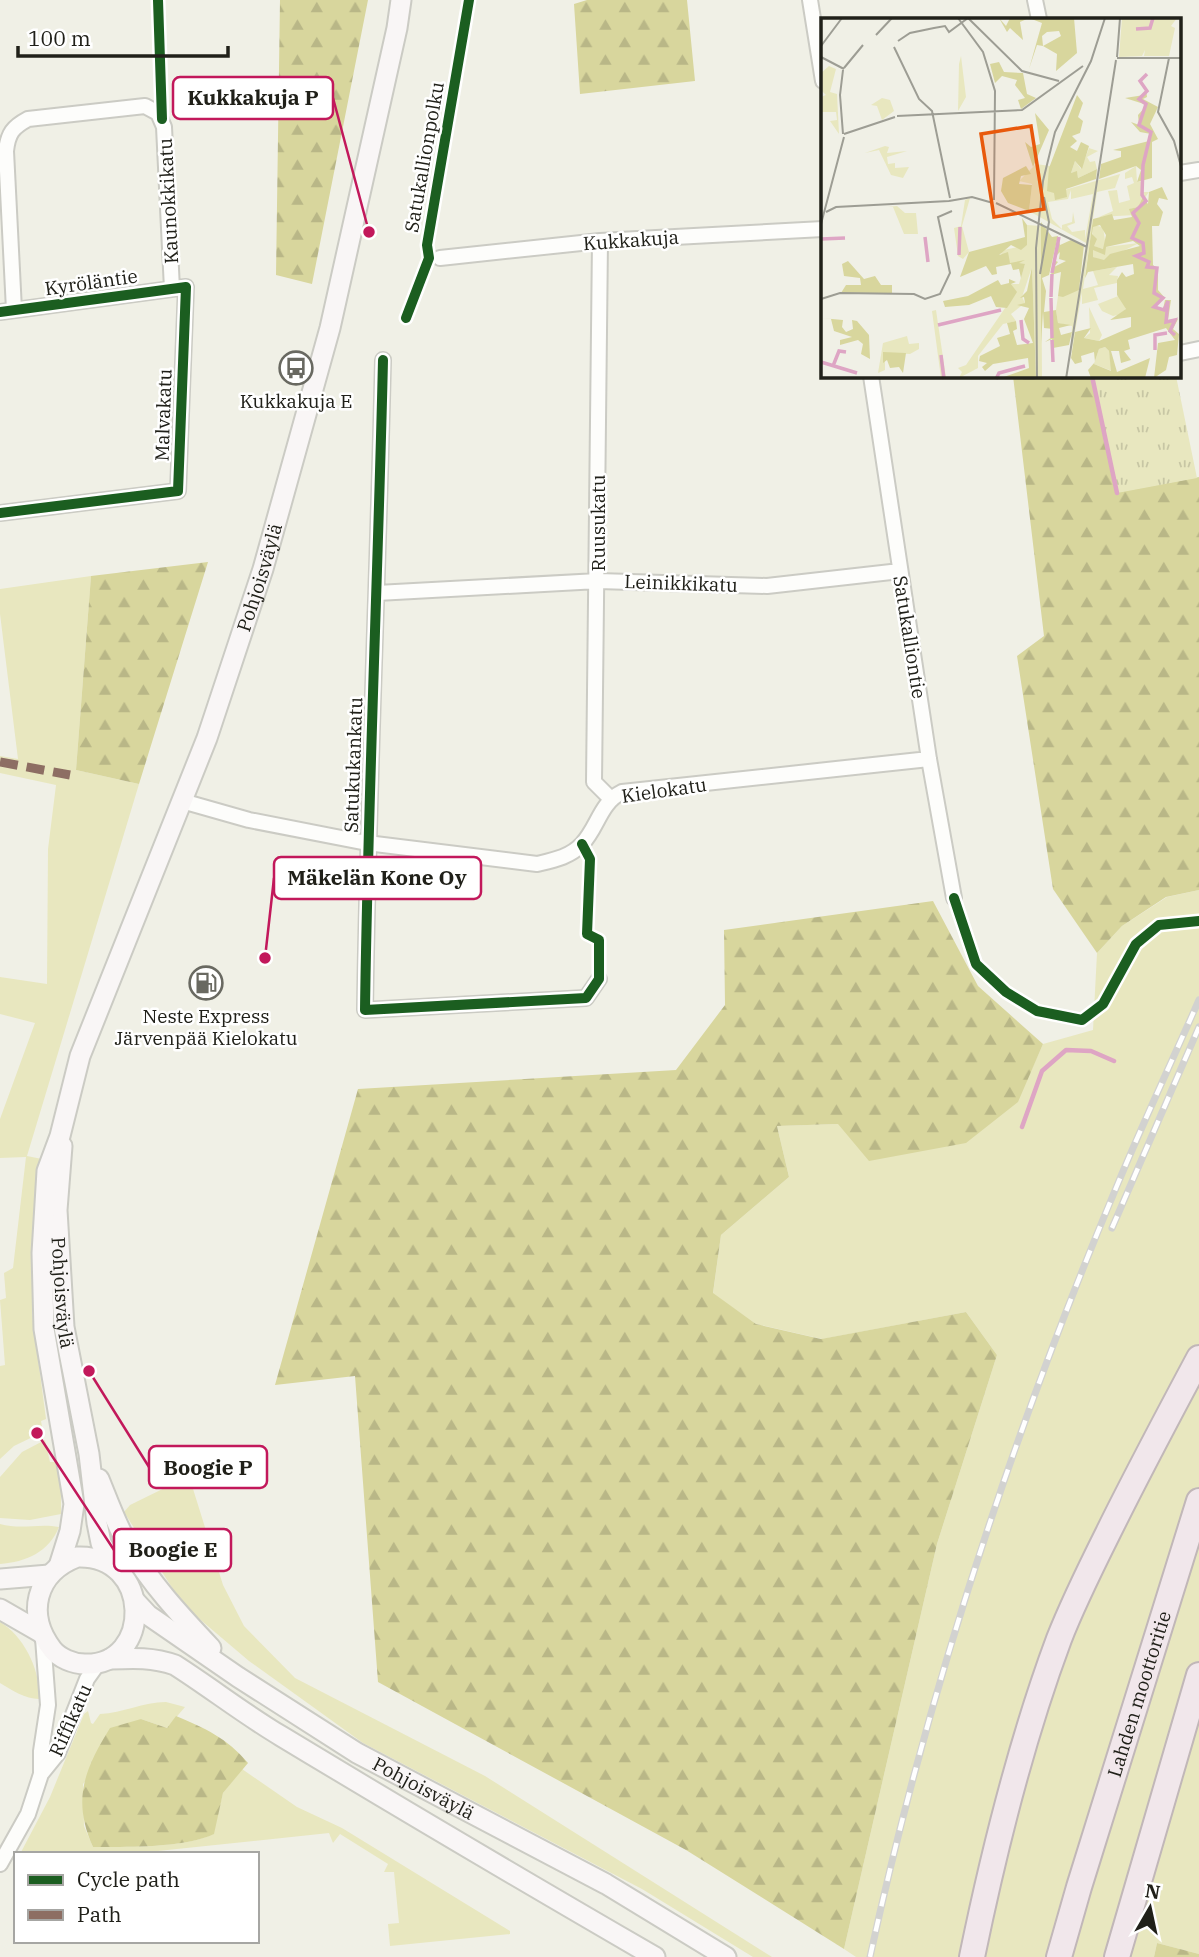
<svg xmlns="http://www.w3.org/2000/svg" width="1199" height="1957" font-family="'IBM Plex Serif',serif">
<style>
.green{fill:#e8e7bf}
.forest{fill:url(#forest-firs)}
.park{fill:url(#park-tufts)}
.lines{fill:none;stroke-linecap:round;stroke-linejoin:round}
.stream{stroke:#dea5c4;stroke-width:4.5}
.minor-casing{stroke:#cbcbc4;stroke-width:18}
.secondary-casing{stroke:#cbcbc4;stroke-width:23}
.motorway-casing{stroke:#c1b7b8;stroke-width:28}
.minor{stroke:#fdfdfb;stroke-width:14}
.secondary{stroke:#f9f6f6;stroke-width:19}
.motorway{stroke:#f1e7eb;stroke-width:24}
.rail-casing{stroke:#d2d2d0;stroke-width:7}
.rail{stroke:#fff;stroke-width:4.5;stroke-dasharray:13;stroke-linecap:butt}
.quiet{stroke:#8d6e63;stroke-width:9;stroke-dasharray:18 9;stroke-linecap:butt}
.cycleway-casing{stroke:#fff;stroke-width:15}
.cycleway{stroke:#1b5e20;stroke-width:10}
.labels{text-anchor:middle;stroke-width:5;stroke-linejoin:round;paint-order:stroke}
.street-label{font-size:19px;fill:#202019;stroke:#fff}
.poi-label{font-size:19px;fill:#202019;stroke:#fff}
.inset-river{fill:none;stroke:#dea5c4;stroke-width:3.5}
.inset-road{fill:none;stroke:#9d9d94;stroke-width:2}
.view{fill:#e8590c;fill-opacity:0.15;stroke:#e8590c;stroke-width:3.5}
.inset-edge{fill:none;stroke:#202019;stroke-width:3.5}
.leader{fill:none;stroke:#c2185b;stroke-width:2.5}
.callout-dot{fill:#c2185b;stroke:#fff;stroke-width:2.5}
.callout{fill:#fff;stroke:#c2185b;stroke-width:2.5}
.callout-label{font-size:21px;text-anchor:middle;font-weight:bold;fill:#202019}
</style>
<defs>
<pattern id="forest-firs" width="22" height="20" patternUnits="userSpaceOnUse" patternTransform="scale(1.75)"><rect width="22" height="20" fill="#d8d69d"/><path d="M5 1l3.5 6h-7zM16 11l3.5 6h-7z" fill="#b9b787"/></pattern>
<pattern id="park-tufts" width="24" height="20" patternUnits="userSpaceOnUse" patternTransform="scale(1.75)"><rect width="24" height="20" fill="#e8e7bf"/><path d="M3 7l-1-3M5 7V3M7 7l1-3M15 17l-1-3M17 17v-4M19 17l1-3" fill="none" stroke="#c7c6a4"/></pattern>
</defs>
<rect width="100%" height="100%" fill="#f0f0e6"/>
<path class="green" d="M91 576 76 770 139 784 27 1156 42 1159 35 1205 32 1313 46 1419 41 1421 43 1432 14 1446 0 1459V1366L5 1365 0 1300 6 1298 4 1273 13 1268 26 1157 0 1158V1119L35 1023 0 1014V977L47 984 48 849 56 785 0 773V756L18 759 0 614V589Z
M1199 890V1954L1157 1943 1154 1957H856L844 1949 937 1544 997 1355 966 1312 822 1339 756 1324 713 1294 721 1235 789 1177 777 1126 838 1124 1017 1102 1043 1044 1093 1030 1097 953 1122 926 1167 897Z
M45 1440 50 1462H56L61 1487V1514L30 1520 0 1518V1477L22 1452Z
M189 1476 223 1585 244 1626 295 1678 485 1776 772 1957H753L642 1889 363 1743 249 1661 183 1605 124 1512 130 1505Z
M0 1524C22 1530 39 1523 59 1527 49 1552 26 1562 0 1564Z
M0 1622C24 1636 41 1671 39 1699 25 1699 12 1690 0 1683Z
M166 1702 185 1707 167 1728 141 1719 83 1784 84 1826 93 1847C126 1847 185 1848 213 1834L223 1793 242 1769 297 1807 342 1828 510 1931V1934L390 1946 388 1924 399 1923 394 1872H384L388 1864 340 1834 333 1843 329 1833 129 1854H20L50 1797 84 1714 88 1711 91 1723 93 1724 100 1714C123 1713 143 1702 166 1702Z"/>
<path class="forest" d="M280 0H368L312 284 276 275Z
M587 0H687L695 81 580 94 574 4Z
M1013 376H1093L1119 492 1199 477V890L1166 897 1122 926 1097 953 1053 889 1017 656 1044 636Z
M208 562 139 784 76 770 91 576Z
M933 901 978 986 1043 1044 1018 1102 966 1143 869 1161 838 1124 777 1126 789 1177 721 1235 713 1293 756 1324 821 1339 966 1312 997 1355 937 1544 844 1949 686 1850 378 1682 355 1376 275 1385 358 1089 676 1070 725 1005 724 930Z
M176 1716C205 1728 227 1738 248 1763L223 1793 214 1834C185 1848 126 1847 93 1847 72 1800 84 1770 110 1728L141 1719 167 1728Z
M1157 1943 1199 1954V1957H1154Z"/>
<path class="park" d="M1092 376H1176L1197 478 1117 493Z"/>
<g class="lines">
<path class="stream" d="M1092 376 1117 493
M1022 1127 1042 1071 1066 1050 1091 1051 1114 1061"/>
<defs>
<path id="minor" d="M810 0 823 81
M1035 0 1039 19
M1180 173 1199 170
M600 241 594 782 610 798
M440 258 600 241 823 229
M14 310 6 151C8 133 13 127 28 119L145 106 158 113 164 127 172 289
M0 312 186 287 178 491 0 513
M1180 353 1199 349
M383 360C378 577 368 793 365 1010L586 998 599 979
M871 376 929 759 954 898
M377 593 598 581 767 586 900 571
M182 801 249 820 367 843 537 864C554 860 570 857 582 844 598 827 600 803 622 792L929 759
M41 1774V1751L48 1705 43 1638
M0 1864 28 1814 41 1774 58 1753 87 1679 97 1665"/>
<g id="secondary">
<path id="s1" d="M62 1146 57 1210 64 1327 89 1454 97 1523 101 1543 115 1568"/>
<path d="M99 1479C108 1501 116 1524 128 1545 151 1584 180 1615 211 1648"/>
<path d="M77 1557C153 1554 153 1666 85 1664 73 1664 59 1658 52 1649 26 1615 35 1573 77 1557Z"/>
<path id="s2" d="M59 1566 70 1531 74 1504 44 1329 42 1253 47 1171 60 1136 80 1056 207 738 263 569 330 328 397 28 401 0"/>
<path d="M0 1579 49 1575"/>
<path id="s3" d="M135 1601 148 1615 238 1677 357 1753 606 1884 726 1957"/>
<path d="M0 1609 40 1632"/>
<path d="M110 1659C133 1658 153 1657 175 1665 211 1688 244 1714 281 1736 405 1811 529 1884 655 1957"/>
</g>
<g id="motorway">
<path d="M972 1957C994 1850 1021 1741 1059 1639 1073 1603 1091 1567 1108 1533 1137 1474 1168 1416 1199 1358"/>
<path id="s4" d="M1059 1957 1079 1887 1199 1501"/>
<path d="M1117 1957 1199 1675"/>
</g>
</defs>
<use href="#minor" class="minor-casing"/>
<use href="#secondary" class="secondary-casing"/>
<use href="#motorway" class="motorway-casing"/>
<use href="#minor" class="minor"/>
<use href="#secondary" class="secondary"/>
<use href="#motorway" class="motorway"/>
<defs>
<path id="rail" d="M1112 1228 1199 1027
M870 1957C927 1694 1012 1436 1116 1188 1142 1125 1171 1063 1199 1000"/>
</defs>
<use href="#rail" class="rail-casing"/>
<use href="#rail" class="rail"/>
<path class="quiet" d="M0 762 70 775"/>
<defs>
<path id="cycleway" d="M158 0 162 119
M0 312 186 287 178 491 0 513
M406 318 429 258 427 245 469 0
M383 360C378 577 368 793 365 1010L586 998 599 979V940L587 934 590 859 582 844
M954 898 976 964 1006 992 1037 1011 1082 1020 1103 1004 1136 944 1159 925 1199 921"/>
</defs>
<use href="#cycleway" class="cycleway-casing"/>
<use href="#cycleway" class="cycleway"/>
</g>
<defs>
<symbol id="bus-ring" viewBox="-11 -11 22 22"><circle r="9.5" fill="#fff" stroke="#696961" stroke-width="1.5"/><path d="M-5-6H5V4H4V6H2V4H-2V6H-4V4H-5ZM-3.5-4V0h7V-4ZM-3.5 1.2v1.5H-2V1.2ZM2 1.2v1.5H3.5V1.2Z" fill="#696961"/></symbol>
<symbol id="fuel-ring" viewBox="-11 -11 22 22"><circle r="9.5" fill="#fff" stroke="#696961" stroke-width="1.5"/><path d="M-5.5-6h7V0h2V4h1.3V-2.5L3-4.5l.8-.8L6-3V5H2.5V1h-1V6h-7ZM-4.2-4.7v3.2H.2V-4.7Z" fill="#696961"/></symbol>
</defs>
<g fill-rule="evenodd">
<use href="#bus-ring" x="277" y="349" width="38" height="38"/>
<use href="#fuel-ring" x="187" y="964" width="38" height="38"/>
</g>
<g class="labels">
<g class="street-label">
<text transform="translate(424 157) rotate(-80)" y="7">Satukallionpolku</text>
<text transform="translate(168 201) rotate(-93)" y="7">Kaunokkikatu</text>
<text transform="translate(631 240) rotate(-4)" y="7">Kukkakuja</text>
<text transform="translate(91 282) rotate(-8)" y="7">Kyröläntie</text>
<text transform="translate(163 415) rotate(-88)" y="7">Malvakatu</text>
<text transform="translate(598 523) rotate(-90)" y="7">Ruusukatu</text>
<text dy="7" stroke="none"><textPath href="#s2" startOffset="1031">Pohjoisväylä</textPath></text>
<text transform="translate(681 583) rotate(2)" y="7">Leinikkikatu</text>
<text transform="translate(910 637) rotate(81)" y="7">Satukalliontie</text>
<text transform="translate(353 765) rotate(-88)" y="7">Satukukankatu</text>
<text transform="translate(664 790) rotate(-8)" y="7">Kielokatu</text>
<text dy="7" stroke="none"><textPath href="#s1" startOffset="147">Pohjoisväylä</textPath></text>
<text dy="7" stroke="none"><textPath href="#s4" startOffset="275">Lahden moottoritie</textPath></text>
<text transform="translate(70 1720) rotate(-66)" y="7">Riffikatu</text>
<text dy="7" stroke="none"><textPath href="#s3" startOffset="345">Pohjoisväylä</textPath></text>
</g>
<g class="poi-label">
<text x="296" y="408">Kukkakuja E</text>
<text x="206" y="1023">Neste Express<tspan x="206" dy="22">Järvenpää Kielokatu</tspan></text>
</g>
</g>
<g transform="translate(821 18)">
<rect width="360" height="360" fill="#f0f0e6"/>
<path d="M64 128 68 129 66 135 86 133 66 139 67 146 74 145V150L88 149 82 160 70 157 58 132 44 135ZM268 130 277 133 266 139 269 144 274 143 276 151 257 160 256 154 250 155 254 143 260 151ZM215 146 229 148 233 175 299 156 294 170 276 174 271 207 282 209 285 229 318 225 282 243 272 239 271 232 282 231 272 228 271 209 262 271 277 267 272 253 296 249 288 257 297 258 296 265 273 270 277 282 261 286V274L249 342 251 308 237 305 235 292 237 278 258 272 265 225 208 193 211 166 198 163ZM250 172V181L272 176 264 221V212L251 214 246 208 254 205 252 194 251 204 241 207V211L231 201 227 184 247 181ZM315 148 316 164 323 163 321 174H328L317 189 309 191 314 197 278 199 292 193 287 173 296 172 298 185 309 182 306 168 313 165 311 159 304 161V155ZM76 188 84 195H95L97 216H83L72 189H67ZM206 207 220 208 221 360H215L211 249 201 279 204 285 190 296 195 303 182 306 157 338V350L138 360 141 354 137 350 145 347 195 274 190 266H198L204 246 189 245 178 233 206 227ZM300 277 305 291 302 296 292 298 281 293 277 286ZM268 289 281 317 278 323 263 320 269 315ZM115 292 125 360H120L111 293ZM86 318 88 326 98 325V331L89 336 64 335V352L57 355 62 325ZM284 329 288 333 291 353 273 346 278 331Z" fill="#e8e7bf" fill-rule="evenodd"/>
<path d="M178 0 185 8 189 0H253L256 35 235 53 236 36 222 28 240 18 238 13 226 14 221 18 222 28 216 27 208 51 221 5 208 0 199 4 202 22 189 10 186 14ZM178 44 183 54 202 55 206 76 215 80 200 91 197 82 204 80 194 67 196 62 181 58 174 65 169 46ZM325 70 326 79 322 81 337 89 329 106 337 121 331 124V160L316 164 320 152 315 148 278 161 280 146 300 139V133L292 132 328 123 330 116 319 114 310 104 318 107 317 97 326 87 304 80 323 77ZM256 77 262 85 257 99 262 103 259 115 251 118 256 123 249 129 256 133 260 124 268 128 261 151 254 143 250 155 256 153 257 160 276 151 275 161 245 171 246 179 234 182 233 175 226 173 228 150ZM214 95 228 112 212 149 204 124 210 129 219 126ZM205 148 210 156 200 158 198 166 211 167 208 193 187 185 180 173 182 160ZM341 169 347 182 338 180 336 186 342 194 338 208H331L332 247 337 251V272L344 280 334 288 342 291 344 282H350L347 302 357 301 352 311 358 316 356 337 348 339 345 352 333 360 337 325 354 322 345 310 307 322 309 331 303 333 310 342 300 345 298 333H290L296 354 329 340 324 360H270L267 352 274 344 273 334 260 338 261 344 254 346 250 340 254 314 270 310 263 320 278 323 310 309V299L289 302 305 291 296 277V262L301 254 305 259 313 256 312 246 267 254 264 260 272 201 291 196 293 202 311 199 308 191 317 189 322 179 327 186 328 174ZM279 207 285 217 282 231 273 228 276 221 271 216 272 209ZM312 223 319 228 289 236 283 242 272 239V232L284 237 285 229ZM284 329 288 333 290 353 273 346 278 331ZM201 200 206 207V227L200 232 190 227 178 237 187 234 189 245 204 242 198 245 204 246 200 260 198 251 192 252 190 246 175 249 176 256 171 257 165 248 139 259 148 234 204 219ZM220 204 231 219 237 218 228 257 221 260 225 273 223 294 235 292 237 305 250 307 238 310 240 317 251 314 248 327 232 330 231 321 224 324 231 319 232 311 223 310 222 294 220 325ZM238 222 239 227 250 222 263 227 258 272 242 279 237 278 240 254 230 257 233 242 237 244 233 249 245 243 238 241 239 234 234 239ZM27 243 43 261 54 258 60 267H71V275H20L25 267H40L39 260 23 258 21 246ZM211 249 215 360H180L208 350 207 340 172 346 164 353 161 349 166 345 158 343 159 338 179 328 176 320 189 316 186 305 195 303 196 311 192 313 196 327 212 325 203 301 208 290 196 287 204 285 203 279 199 280 206 273ZM188 261 195 264 190 266 196 274 186 290 175 289 170 278 148 287 124 289 122 283 147 278 177 262 180 267 188 265ZM0 300 22 302 21 309 25 314 32 311 31 302 36 303 48 317 49 341 40 336 42 326 37 322 19 327V322L31 319 13 313 10 301ZM62 334 85 335 82 355 78 349 69 350 66 342 62 345Z" fill="#d8d69d" fill-rule="evenodd"/>
<path d="M301 0H356L350 8 354 10 348 38H323L324 32 321 38 298 39ZM140 38 145 79 137 93 138 46ZM8 48 15 51 9 74 16 76 18 116 9 103 16 102 15 94H0V79L5 77 0 72V55ZM61 80 69 82 73 93 61 102 56 88 50 87ZM149 180 141 208 148 234 142 241 137 238 133 210 140 208 144 182Z" fill="#e8e7bf"/>
<path class="inset-river" d="M315 11 329 10 332 0M326 56 319 63 326 73 318 81 325 86 318 107 330 114 322 147 321 177 325 183 312 195 318 205 311 220 322 225 323 235 315 238 328 244 326 249 336 250 333 275 342 280 333 289 343 292 347 283 345 304 354 302 349 313 354 317M104 219 107 244M0 221 24 220M138 237 139 209M231 255 238 219M230 279 231 256M230 280 231 320M200 302 202 321 208 325M117 307 180 292M231 322 232 344M334 332V317L346 315M120 337 123 361M0 344 36 355M12 348 18 333 25 334M175 361 178 355 204 348"/>
<path class="inset-road" d="M137 0 162 34 174 73 173 182M147 0 201 53 238 63M55 17 71 0M77 23 89 15 113 10 124 8 128 14 147 0M0 28 21 0M73 29 98 81 111 93 129 180M0 39 23 51M296 39 299 0M296 40H361M348 40 337 94 353 123 361 152M23 50 42 27M22 52 19 77 22 116M76 98 201 92 262 48M23 116 74 99M128 183 151 179 172 185M175 185 266 229M5 194 15 189 128 183M0 206 23 119M219 256 228 204 223 179M0 281 19 275 93 276 104 281 119 276 129 255 117 199 131 193M216 361 215 230 222 163 234 114 270 43 284 0M245 361 295 42"/>
<path class="view" d="M210 108 223 191 173 199 160 116Z"/>
<rect width="360" height="360" class="inset-edge"/>
</g>
<path class="leader" d="M369 232L333 98M265 958L274 878M89 1371L149 1467M37 1433L114 1550"/>
<g class="callout-dot">
<circle cx="369" cy="232" r="7"/>
<circle cx="265" cy="958" r="7"/>
<circle cx="89" cy="1371" r="7"/>
<circle cx="37" cy="1433" r="7"/>
</g>
<g class="callout">
<rect x="173" y="77" width="160" height="42" rx="7"/>
<rect x="274" y="857" width="207" height="42" rx="7"/>
<rect x="149" y="1446" width="118" height="42" rx="7"/>
<rect x="114" y="1529" width="117" height="42" rx="7"/>
</g>
<g class="callout-label">
<text x="253" y="105">Kukkakuja P</text>
<text x="377" y="885">Mäkelän Kone Oy</text>
<text x="208" y="1475">Boogie P</text>
<text x="173" y="1557">Boogie E</text>
</g>
<rect x="14" y="1852" width="245" height="91" fill="#ffffff" stroke="#a6a6a3" stroke-width="2"/>
<rect x="28" y="1875" width="35" height="10" fill="#1b5e20" stroke="#a6a6a3" stroke-width="2"/>
<text x="77" y="1887" font-size="21" fill="#202019">Cycle path</text>
<rect x="28" y="1910" width="35" height="10" fill="#8d6e63" stroke="#a6a6a3" stroke-width="2"/>
<text x="77" y="1922" font-size="21" fill="#202019">Path</text>
<g transform="translate(1150 1908) rotate(9)" stroke="#ffffff" stroke-width="5" paint-order="stroke">
<path d="M0-5L12 26L0 18L-12 26Z" fill="#202019"/>
<text y="-10" font-size="19" font-weight="bold" text-anchor="middle" fill="#202019">N</text>
</g>
<path d="M18 46v10h210v-10" fill="none" stroke="#202019" stroke-width="3.5"/>
<text x="28" y="46" font-size="21" fill="#202019" stroke="#ffffff" stroke-width="5" paint-order="stroke">100 m</text>
</svg>
